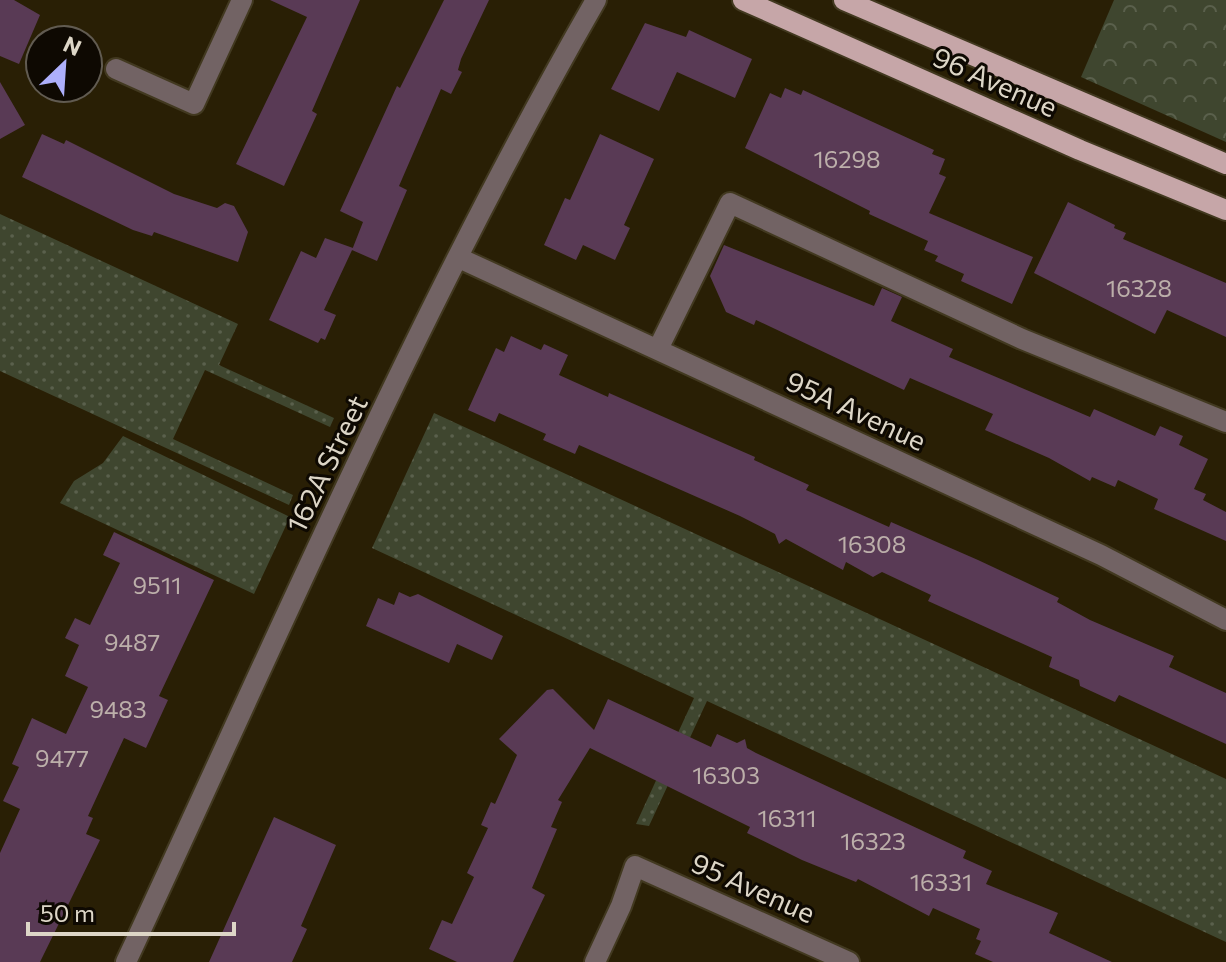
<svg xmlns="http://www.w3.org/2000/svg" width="1226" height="962" font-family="Commissioner,sans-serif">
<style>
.grass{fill:url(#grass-dots)}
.forest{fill:url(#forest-crowns)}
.building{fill:#593a55}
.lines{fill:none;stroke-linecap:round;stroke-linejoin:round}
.minor-casing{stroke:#423920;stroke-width:24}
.major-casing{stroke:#423920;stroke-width:24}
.minor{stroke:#726364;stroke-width:20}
.major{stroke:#c6a6a8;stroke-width:20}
.labels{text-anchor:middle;stroke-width:6;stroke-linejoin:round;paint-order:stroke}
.number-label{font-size:24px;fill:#bcafaa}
.street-label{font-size:28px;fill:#ddd6c7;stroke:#0e0902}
</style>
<defs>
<pattern id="grass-dots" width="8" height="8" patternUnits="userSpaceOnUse" patternTransform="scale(2)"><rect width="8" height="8" fill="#3f462f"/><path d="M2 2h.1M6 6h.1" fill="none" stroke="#5a604c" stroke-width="1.8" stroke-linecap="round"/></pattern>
<pattern id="forest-crowns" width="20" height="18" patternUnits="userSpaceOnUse" patternTransform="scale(2)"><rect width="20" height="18" fill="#3f462f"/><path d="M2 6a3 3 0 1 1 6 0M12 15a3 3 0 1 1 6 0" fill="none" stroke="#5a604c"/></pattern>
</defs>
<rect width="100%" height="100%" fill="#291f05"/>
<path class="grass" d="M0 214 238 324 219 365 334 418 330 427 205 370 173 439 293 495 289 505 0 371Z
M434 413 1226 779V942L707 701 649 826 636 824 694 698 372 548Z
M123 436 290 517 254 594 60 503 74 481 103 463Z"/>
<path class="forest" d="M1114 0H1226V142L1081 77Z"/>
<path class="building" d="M0 0H14L40 15 19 64 0 56Z
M270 0H360L312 111 317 114 284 186 236 164 307 17Z
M444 0H489L461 59 458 70 462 72 451 94 441 89 399 186 407 190 377 261 352 250 363 222 340 211 397 86 400 88Z
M645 23 686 37 689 30 752 59 735 98 677 72 659 111 611 89Z
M0 82 25 125 0 139Z
M785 88 801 95 803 90 934 150 932 154 945 159 939 174 946 177 929 213 1033 257 1012 304 961 281 964 274 935 261 938 256 924 250 928 241 869 214 870 211 745 148 770 93 781 98Z
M42 134 64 144 66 140 174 194 217 208 225 203 234 206 248 232 238 262 154 232 152 236 133 230 22 177Z
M600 134 654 159 624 225 630 228 615 260 583 245 576 260 544 245 565 198 570 200Z
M1068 202 1115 225 1114 228 1126 233 1123 239 1226 283V337L1167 310 1155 334 1034 273Z
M325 238 353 248 324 310 336 315 325 340 321 338 318 343 269 320 301 251 316 258Z
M724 245 874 306 882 288 902 297 891 321 953 349 949 357 1090 417 1094 409 1155 436 1160 426 1183 436 1179 445 1208 459 1194 489 1206 494 1203 500 1226 512V541L1154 509 1158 499 1118 480 1115 487 1092 477 1090 481 1049 458 985 430 993 414 910 378 904 390 756 320 754 325 726 312 710 276Z
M511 336 541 350 544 344 568 355 559 375 608 397 609 393 755 457 754 460 809 485 806 490 889 527 891 522 978 560 1059 598 1057 602 1090 620 1174 656 1169 667 1226 693V744L1119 695 1115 702 1080 686 1079 680 1049 667 1052 657 928 601 931 595 882 572 873 577 846 562 843 570 786 539 779 544 775 534 740 516 579 445 575 454 543 440 546 434 499 413 495 422 468 410 496 348 504 352Z
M114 532 214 580 159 696 168 700 146 748 124 738 88 816 93 818 86 834 100 840 40 962H0V853L20 809 3 801 19 767 12 764 32 718 66 734 88 687 65 676 79 645 65 638 75 618 90 625 120 563 103 555Z
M399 592 410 597 418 594 503 636 492 660 457 644 449 663 366 626 378 598 394 605Z
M553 689 594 730 608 699 711 747 717 734 737 743 745 739 747 748 756 753 966 851 963 858 992 871 986 884 1058 913 1049 933 1112 962H993L975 954 981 941 976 939 980 929 933 908 929 916 858 879 856 882 802 860 747 833 750 827 590 748 558 800 562 802 551 827 557 829 532 888 545 895 513 962H457L429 949 442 920 452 924 474 877 467 873 488 828 481 825 491 802 495 804 517 755 499 739 547 690Z
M274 817 336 845 301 926 307 929 292 962H209Z"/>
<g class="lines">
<defs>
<path id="minor" d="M116 69 194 104 242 0
M459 258 1101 555 1226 620
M658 349 730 203 1022 339 1226 422
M126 962C277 639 418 309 596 0
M595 962 621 906 635 866 849 962"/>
<path id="major" d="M743 0 1080 150 1226 210
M844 0 1226 164"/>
</defs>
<use href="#minor" class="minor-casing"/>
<use href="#major" class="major-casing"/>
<use href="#minor" class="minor"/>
<use href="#major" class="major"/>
</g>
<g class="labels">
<g class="number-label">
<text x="847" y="168">16298</text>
<text x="1139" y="297">16328</text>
<text x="872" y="553">16308</text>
<text x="157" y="594">9511</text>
<text x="132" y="651">9487</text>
<text x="118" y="718">9483</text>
<text x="62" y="767">9477</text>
<text x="726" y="784">16303</text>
<text x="787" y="827">16311</text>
<text x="873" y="850">16323</text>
<text x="941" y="891">16331</text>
</g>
<g class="street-label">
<text transform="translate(995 82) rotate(24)" y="10">96 Avenue</text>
<text transform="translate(856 411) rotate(25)" y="10">95A Avenue</text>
<text transform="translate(327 464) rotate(-64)" y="10">162A Street</text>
<text transform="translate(753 888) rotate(24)" y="10">95 Avenue</text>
</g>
</g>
<g transform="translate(64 64) rotate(25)"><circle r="38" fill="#0e0902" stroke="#615b51" stroke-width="2"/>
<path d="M0-6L14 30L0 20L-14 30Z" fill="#adaffb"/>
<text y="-12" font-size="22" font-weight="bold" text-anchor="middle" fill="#ddd6c7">N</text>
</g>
<path d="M28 922v12h206v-12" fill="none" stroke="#ddd6c7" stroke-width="4"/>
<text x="40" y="922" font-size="24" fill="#ddd6c7" stroke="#0e0902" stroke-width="6" paint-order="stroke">50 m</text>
</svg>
